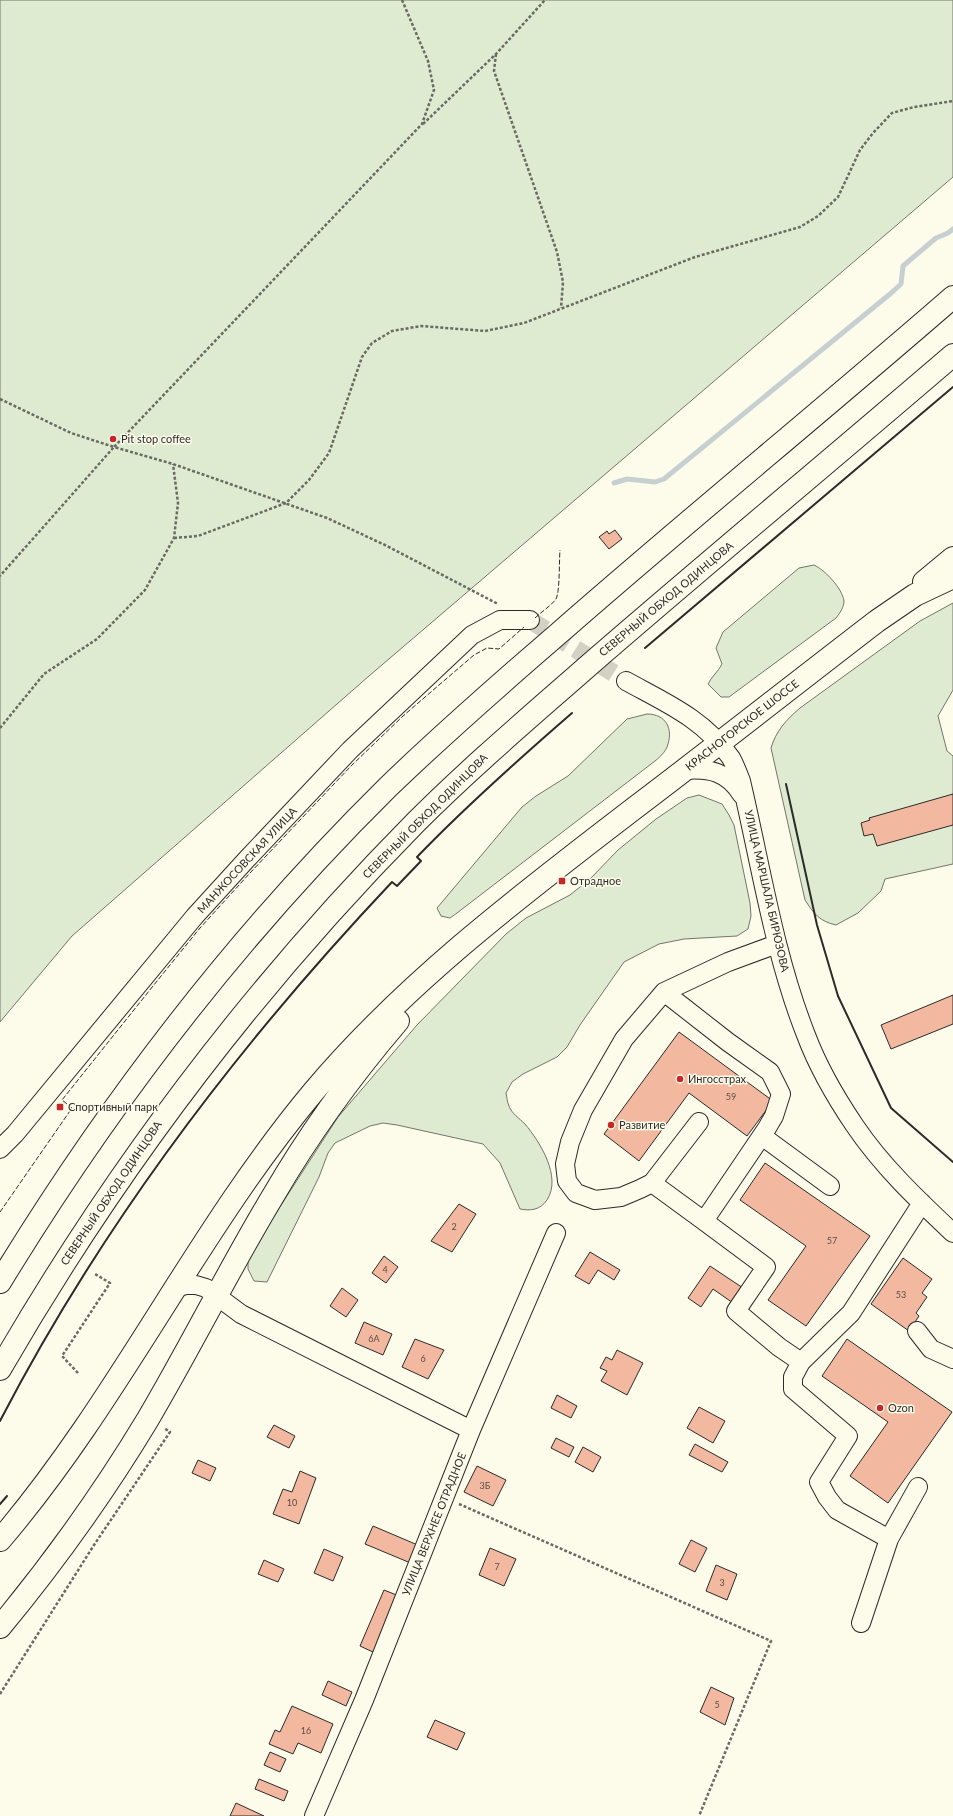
<svg xmlns="http://www.w3.org/2000/svg" width="953" height="1816" font-family="Lato,sans-serif">
<style>
.green{fill:#deebd1;stroke:#74746e}
.lines{fill:none;stroke-linecap:round;stroke-linejoin:round}
.stream{stroke:#c7d0d0;stroke-width:5}
.building{fill:#f2b8a0;stroke:#2b2b2b}
.minor-tunnel{stroke:#d3d1c4;stroke-width:18;stroke-dasharray:18 9;stroke-linecap:butt}
.minor-casing{stroke:#2b2b2b;stroke-width:20}
.major-casing{stroke:#2b2b2b;stroke-width:24}
.highway-casing{stroke:#2b2b2b;stroke-width:24}
.path{stroke:#6a6964;stroke-width:2.5;stroke-dasharray:3 2;stroke-linecap:butt}
.minor{stroke:#fdfbea;stroke-width:18}
.major{stroke:#fdfbea;stroke-width:22}
.highway{stroke:#fdfbea;stroke-width:22}
.fence{stroke:#2b2b2b;stroke-width:1;stroke-dasharray:5 2;stroke-linecap:butt}
.wall{stroke:#2b2b2b;stroke-width:2}
.poi-dot{fill:#c62828;stroke:#fdfbea;stroke-width:1.5}
.labels{text-anchor:middle;stroke-width:3;stroke-linejoin:round;paint-order:stroke}
.number-label{font-size:9px;fill:#5d4e48}
.poi-label{font-size:11px;fill:#2b2b2b;stroke:#fdfbea;text-anchor:start}
.street-label{font-size:11px;fill:#2b2b2b;stroke:#fdfbea}
</style>
<rect width="100%" height="100%" fill="#fdfbea"/>
<path class="green" d="M0 0H953V177L369 676 72 936 0 1022Z
M814 565C825 570 842 588 844 601 844 607 840 613 836 618L729 697H721L708 684C712 676 718 672 722 664L716 648 723 632 799 568Z
M953 603V690L938 716 947 751 953 756V864L885 879 881 891 858 913 836 925C819 921 814 914 805 900L771 748C776 731 786 720 800 708L920 621Z
M647 714C666 714 674 729 667 747 665 752 660 757 655 761L457 913 450 918 441 916 437 908 522 807 536 796 568 776 627 719Z
M699 795 722 804 729 815 734 825 750 903 751 916 748 929 737 936 684 939 659 944 624 962 580 1025 567 1047 557 1057 523 1074 512 1082 506 1093C507 1097 507 1102 509 1106 512 1114 519 1118 525 1124 540 1142 562 1177 547 1200 540 1210 531 1211 520 1209L500 1163 483 1144 397 1125 383 1123 370 1126 335 1143 328 1153 319 1177 267 1282 254 1281 248 1269V1256L338 1117 417 1025 506 934 526 918 570 895 590 879 618 850 656 819 687 798Z"/>
<g class="lines">
<path class="stream" d="M614 483 627 479 655 482 664 479 890 294 901 284 903 266 936 238 948 233 953 229"/>
</g>
<path class="building" d="M615 530 622 539 609 549 599 537 607 531 609 534Z
M953 794V825L877 846 873 834 864 836 861 823 870 820 869 818Z
M953 995V1024L891 1049 881 1025Z
M679 1032 773 1101 747 1136 689 1093 639 1161 604 1134Z
M765 1163 870 1236 806 1326 768 1300 806 1246 740 1200Z
M459 1204 476 1214 452 1252 431 1241Z
M590 1252 620 1270 614 1280 598 1270 589 1284 575 1276Z
M384 1256 398 1267 386 1283 372 1273Z
M903 1258 932 1279 922 1293 927 1297 916 1313 919 1316 909 1331 871 1304Z
M710 1266 743 1288 733 1303 713 1289 701 1307 688 1298Z
M342 1288 358 1300 346 1317 330 1306Z
M364 1322 392 1334 383 1355 355 1343Z
M415 1339 444 1350 428 1379 402 1367Z
M847 1339 952 1412 888 1503 850 1476 888 1422 822 1376Z
M617 1350 643 1363 627 1395 601 1381 607 1371 600 1368 606 1357 612 1360Z
M557 1395 577 1406 571 1418 551 1408Z
M699 1407 725 1421 713 1443 687 1428Z
M274 1425 295 1436 289 1448 267 1437Z
M556 1438 574 1447 569 1457 551 1448Z
M695 1444 728 1462 722 1472 689 1455Z
M583 1447 601 1457 593 1472 575 1462Z
M198 1460 216 1468 210 1481 192 1473Z
M477 1466 506 1480 493 1506 464 1492Z
M300 1471 316 1478 299 1524 273 1514 283 1489 292 1492Z
M373 1526 420 1546 413 1564 365 1544Z
M691 1540 707 1548 695 1572 679 1564Z
M490 1548 516 1559 504 1586 479 1575Z
M324 1549 343 1557 333 1581 314 1573Z
M264 1560 284 1569 278 1582 258 1574Z
M716 1565 737 1574 727 1600 706 1591Z
M384 1590 399 1596 375 1653 360 1646Z
M328 1681 352 1692 346 1706 322 1695Z
M711 1687 734 1698 725 1725 700 1712Z
M292 1706 333 1724 321 1753 298 1743 293 1754 269 1744 275 1730 280 1732Z
M435 1720 465 1733 457 1750 427 1737Z
M270 1752 286 1759 280 1772 264 1765Z
M259 1779 288 1791 284 1801 255 1789Z
M236 1803 264 1816H230Z"/>
<g class="lines">
<path class="minor-tunnel" d="M530 620 626 681"/>
<defs>
<path id="minor" d="M626 681C666 703 704 719 731 758 735 765 738 773 741 781 761 866 774 954 806 1035 818 1067 836 1098 855 1126 882 1166 917 1199 953 1233
M685 770C710 768 728 772 742 795
M699 1122 652 1183 640 1189 621 1197 595 1200 576 1193 567 1181 565 1164 570 1142 583 1110 624 1039 664 992 728 962 777 944
M762 1136 830 1186
M0 1149 15 1134 195 916 247 859 350 750 472 635 500 620H530
M652 1183 704 1221 767 1128 774 1116 781 1094 770 1072 728 1042 664 992
M704 1221 766 1267 736 1311 779 1347 801 1362 793 1377V1389L848 1436 819 1482 827 1497 837 1510 889 1539 861 1623
M174 1288 186 1285H196L206 1288 241 1314 471 1430
M917 1331 931 1349 953 1359
M801 1362 851 1313 922 1203
M889 1539 918 1487
M314 1816 364 1700 471 1430 556 1233"/>
<path id="major" d="M924 582 953 558
M0 1540C119 1401 196 1232 314 1091 405 983 520 896 632 810 714 748 795 684 877 621L915 595 953 577
M0 1627C54 1562 104 1492 148 1419 191 1346 229 1269 273 1196 309 1134 351 1076 398 1021"/>
<path id="highway" d="M0 1282C109 1103 239 934 388 787 443 734 500 684 558 634 688 520 822 411 953 297
M0 1369C116 1168 253 987 416 822 471 767 530 717 588 666 709 561 832 459 953 355"/>
</defs>
<use href="#minor" class="minor-casing"/>
<use href="#major" class="major-casing"/>
<use href="#highway" class="highway-casing"/>
<path class="path" d="M402 0 428 61 434 90 422 124 114 447 173 464 327 518 385 545 498 604
M496 54 494 71 557 252 563 282 561 308
M423 124 496 54 545 0
M0 399 71 433 114 447 0 576
M174 538 198 536 286 503 309 480 329 453 362 357 372 343 392 331 421 326 485 331 524 323 695 257 800 227 818 216 838 197 860 150 873 133 892 113 914 107 953 101
M0 728 44 674 97 639 145 590 174 538 178 503 173 464
M78 1373 62 1356 110 1283 95 1274
M459 1504 771 1641 699 1816
M0 1694 94 1545 170 1432 164 1428"/>
<use href="#minor" class="minor"/>
<use href="#major" class="major"/>
<use href="#highway" class="highway"/>
<path class="fence" d="M535 618C541 612 551 606 556 599 560 591 559 562 560 550
M0 1212 72 1108 62 1100 153 986 200 928 250 873 351 766 403 716 474 655 487 648 499 649 524 627"/>
<path class="wall" d="M645 648 953 387
M786 784 817 925 838 996 891 1108 953 1162
M0 1421C102 1224 241 1042 392 882L397 886 421 861 417 857C466 806 519 759 572 713
M0 1504 7 1496"/>
</g>
<g class="poi-dot">
<circle cx="113" cy="439" r="4"/>
<rect x="558" y="877" width="8" height="8" rx="2"/>
<circle cx="680" cy="1079" r="4"/>
<rect x="56" y="1103" width="8" height="8" rx="2"/>
<circle cx="611" cy="1125" r="4"/>
<circle cx="880" cy="1408" r="4"/>
</g>
<g class="labels">
<g class="number-label">
<text x="731" y="1100">59</text>
<text x="454" y="1230">2</text>
<text x="832" y="1244">57</text>
<text x="385" y="1273">4</text>
<text x="901" y="1298">53</text>
<text x="374" y="1342">6А</text>
<text x="423" y="1362">6</text>
<text x="485" y="1489">3Б</text>
<text x="292" y="1506">10</text>
<text x="497" y="1570">7</text>
<text x="722" y="1586">3</text>
<text x="717" y="1708">5</text>
<text x="306" y="1734">16</text>
</g>
<g class="poi-label">
<text x="121" y="443">Pit stop coffee</text>
<text x="570" y="885">Отрадное</text>
<text x="688" y="1083">Ингосстрах</text>
<text x="68" y="1111">Спортивный парк</text>
<text x="619" y="1129">Развитие</text>
<text x="888" y="1412">Ozon</text>
</g>
<g class="street-label">
<text transform="translate(666 599) rotate(-40)" y="4">СЕВЕРНЫЙ ОБХОД ОДИНЦОВА</text>
<text transform="translate(742 725) rotate(-38)" y="4">КРАСНОГОРСКОЕ ШОССЕ</text>
<text transform="translate(425 816) rotate(-45)" y="4">СЕВЕРНЫЙ ОБХОД ОДИНЦОВА</text>
<text transform="translate(247 860) rotate(-47)" y="4">МАНЖОСОВСКАЯ УЛИЦА</text>
<text transform="translate(767 891) rotate(77)" y="4">УЛИЦА МАРШАЛА БИРЮЗОВА</text>
<text transform="translate(111 1193) rotate(-56)" y="4">СЕВЕРНЫЙ ОБХОД ОДИНЦОВА</text>
<text transform="translate(434 1524) rotate(-68)" y="4">УЛИЦА ВЕРХНЕЕ ОТРАДНОЕ</text>
</g>
</g>
</svg>
